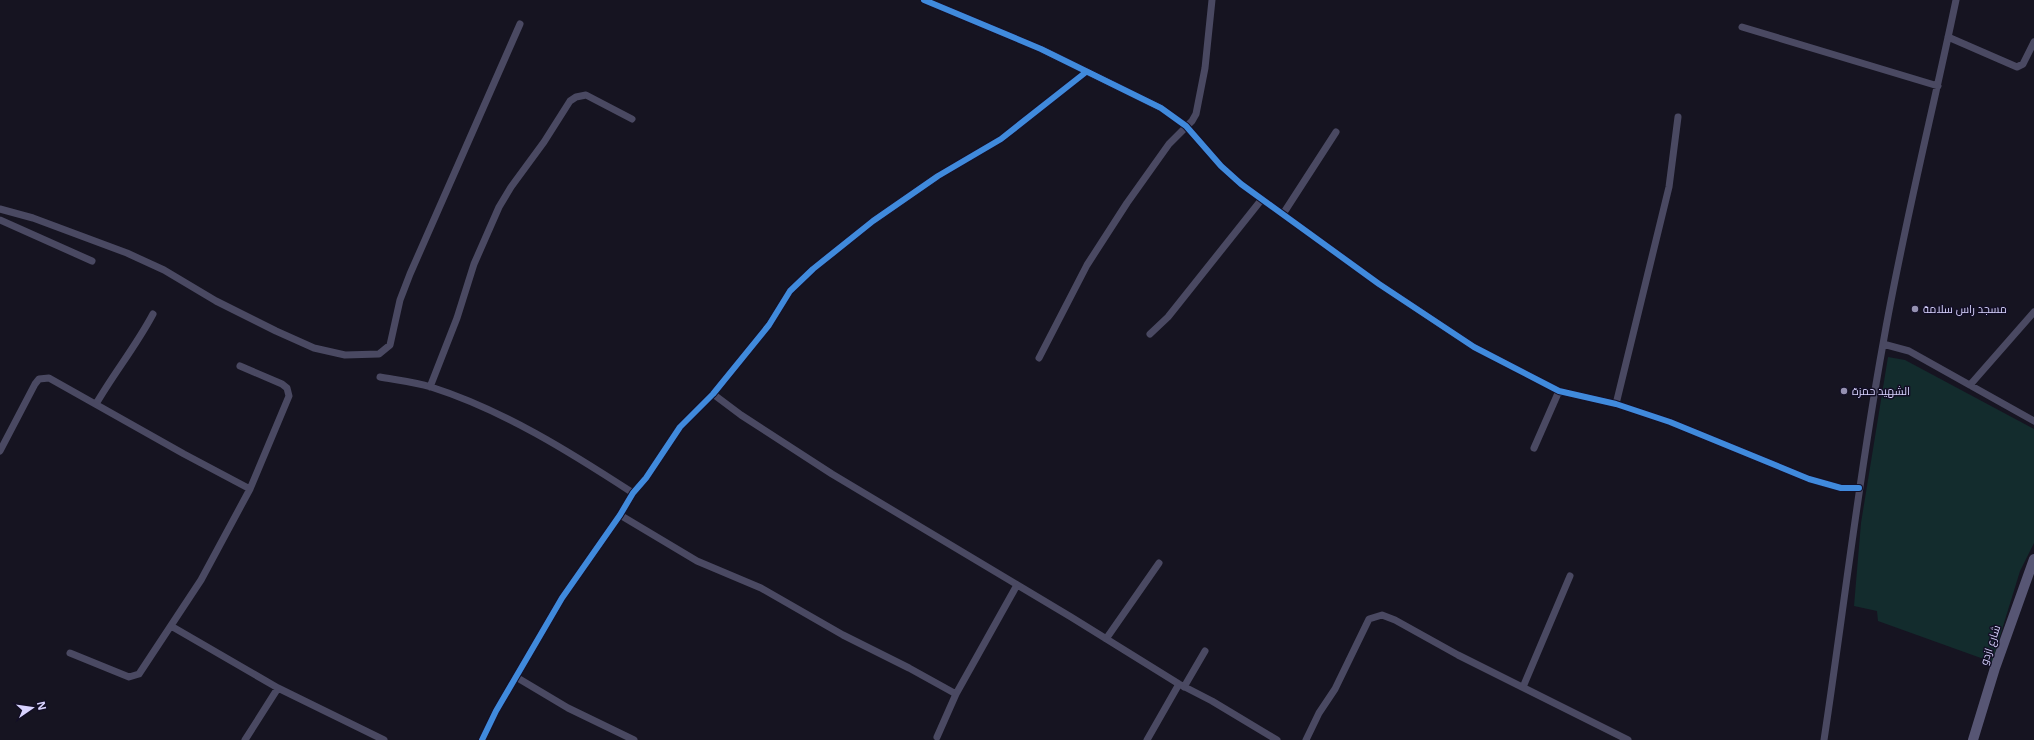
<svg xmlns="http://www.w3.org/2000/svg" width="2034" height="740" font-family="'Open Sans',Cairo,sans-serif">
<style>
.green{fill:#132c2d}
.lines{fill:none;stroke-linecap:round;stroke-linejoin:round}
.street{stroke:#4a4962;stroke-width:7}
.secondary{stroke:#575674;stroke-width:10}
.cycleway-casing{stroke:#130f26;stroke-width:8}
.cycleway{stroke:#408adc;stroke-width:6}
.poi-dot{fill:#9591b1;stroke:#130f26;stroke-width:1.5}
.labels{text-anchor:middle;stroke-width:3;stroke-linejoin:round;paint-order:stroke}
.poi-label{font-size:11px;fill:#d9d4ff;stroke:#130f26;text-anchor:start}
.street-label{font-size:11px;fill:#d9d4ff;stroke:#130f26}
</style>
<rect width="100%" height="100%" fill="#161421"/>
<path class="green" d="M1888 357 1905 360 2034 429V543L2020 571 1992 662 1878 621 1877 611 1854 606 1861 523Z"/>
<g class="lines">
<path class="street" d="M924 0 1041 49 1161 108 1186 126 1221 166 1241 184 1379 284 1474 347 1559 391 1616 404 1670 422 1809 479 1841 488H1859
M1742 27 1938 86
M1948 37 2017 67 2023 64 2034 42
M0 209 33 218 127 253 164 270 216 301 276 331 314 348 345 355 379 354 390 345 400 300 410 274 520 24
M1283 214 1336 132
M0 220 92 261
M1150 334 1168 317 1262 199
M1883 344 1909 351 2034 421
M1039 358 1087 265 1127 203 1169 144 1192 121 1196 114 1205 68 1212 0
M240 366 282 384 287 388 289 396 250 489
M380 377C397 380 415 382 431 387 503 410 570 452 633 493
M1970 385 2034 312
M430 387 457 318 474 264 499 207 511 187 544 142 570 101 576 97 586 95 632 119
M713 394 741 415 832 474 1071 617 1179 684 1212 701 1277 740
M96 404C114 373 136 346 153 314
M1616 404 1669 187 1678 117
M1534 448 1559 391
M0 451 35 384 39 379 49 378 184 454 250 489 201 580 139 674 129 677 70 653
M620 515 697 561 761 588 843 635 909 668 956 694
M171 626 278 688 384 740
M1106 639 1159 563
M516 677 568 708 634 740
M1184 687 1205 651
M1523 687 1570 576
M937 737 956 694 1017 585
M245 740 278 688
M482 740 496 711 562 598 620 515 633 493 646 478 680 427 713 394 769 325 790 291 813 269 873 221 938 176 1001 139 1086 72
M1147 740 1179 684
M1306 740 1319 713 1335 689 1369 619 1382 615 1395 620 1458 655 1628 740
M1824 740C1844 608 1859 475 1883 344 1903 228 1932 115 1956 0"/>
<path class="secondary" d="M1973 740 1995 668 2034 559"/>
<defs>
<path id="cycleway" d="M924 0 1041 49 1161 108 1186 126 1221 166 1241 184 1379 284 1474 347 1559 391 1616 404 1670 422 1809 479 1841 488H1859
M482 740 496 711 562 598 620 515 633 493 646 478 680 427 713 394 769 325 790 291 813 269 873 221 938 176 1001 139 1086 72"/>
</defs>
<use href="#cycleway" class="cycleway-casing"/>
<use href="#cycleway" class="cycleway"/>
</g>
<g class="poi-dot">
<circle cx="1915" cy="309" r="4"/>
<circle cx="1844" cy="391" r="4"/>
</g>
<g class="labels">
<g class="poi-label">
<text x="1923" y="313">مسجد راس سلامة</text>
<text x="1852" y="395">الشهيد حمزة</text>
</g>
<g class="street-label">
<text transform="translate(1990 645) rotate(-71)" y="4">شارع ازدو</text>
</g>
</g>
<g transform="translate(32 708) rotate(77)" stroke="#130f26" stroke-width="3" paint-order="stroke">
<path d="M0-3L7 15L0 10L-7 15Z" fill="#d9d4ff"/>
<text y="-6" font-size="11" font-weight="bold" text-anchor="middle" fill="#d9d4ff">N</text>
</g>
</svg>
